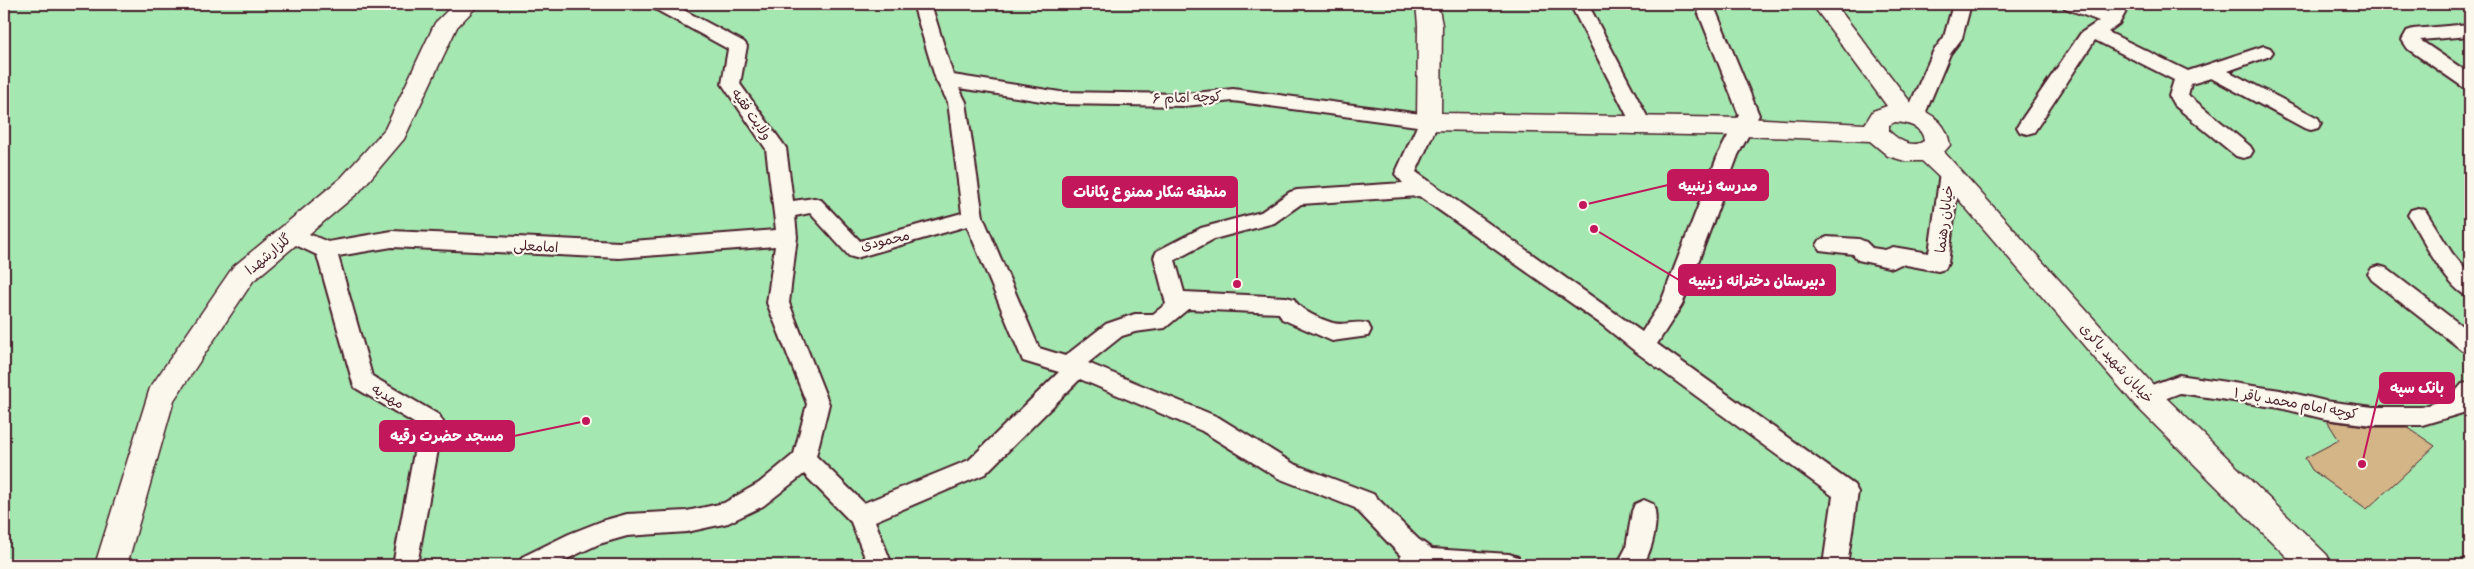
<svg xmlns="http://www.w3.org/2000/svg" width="2474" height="569" font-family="'Patrick Hand','Playpen Sans Arabic',sans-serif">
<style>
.green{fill:#a5e7b1;stroke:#78836e}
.building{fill:#d3b587;stroke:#4a1f2b}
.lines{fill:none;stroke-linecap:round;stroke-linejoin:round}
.lane-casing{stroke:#4a1f2b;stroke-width:14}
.street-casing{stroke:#4a1f2b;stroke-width:4}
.secondary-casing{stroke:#4a1f2b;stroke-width:3}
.lane{stroke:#fbf7ec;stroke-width:10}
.street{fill:#fbf7ec;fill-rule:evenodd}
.secondary{fill:#fbf7ec;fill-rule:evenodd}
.labels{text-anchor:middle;stroke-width:4.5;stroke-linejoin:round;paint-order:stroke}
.street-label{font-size:14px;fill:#4a1f2b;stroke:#fbf7ec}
.leader{fill:none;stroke:#c2185b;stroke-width:2}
.callout-dot{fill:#c2185b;stroke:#fbf7ec;stroke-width:2}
.callout{fill:#c2185b;stroke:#c2185b;stroke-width:2}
.callout-label{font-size:15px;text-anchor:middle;font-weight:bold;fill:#fff}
</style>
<rect width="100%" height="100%" fill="#efe3ce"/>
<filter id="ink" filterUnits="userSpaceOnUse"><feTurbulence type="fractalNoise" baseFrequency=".02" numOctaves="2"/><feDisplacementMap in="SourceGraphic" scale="10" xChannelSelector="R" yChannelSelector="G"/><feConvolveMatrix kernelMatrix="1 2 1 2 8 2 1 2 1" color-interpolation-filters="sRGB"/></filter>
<g filter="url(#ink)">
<path class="green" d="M4 4H2470V565H4Z"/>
<path class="building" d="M2327 421 2373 427H2407L2435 446 2367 509 2312 470 2305 458 2339 440Z"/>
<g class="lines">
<defs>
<path id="lane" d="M1403 565 1409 547"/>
<path id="street" d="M650 4H672L744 42 747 46 740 84 786 148 793 201 814 198 821 200 860 241 962 213 948 102 936 80 913 4H931L953 75 1060 92 1185 94 1233 89 1436 116 1439 121 1416 172 1642 332 1661 302 1718 155 1739 115 1695 4H1713L1759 115 1738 155 1682 305 1657 344 1854 485 1858 492 1847 565H1823L1833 496 1636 352 1601 324 1419 196 1301 204 1274 223 1214 239 1175 260 1184 292 1286 297 1294 299C1300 311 1320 319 1333 323 1344 326 1356 320 1368 324L1371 330 1368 336 1332 341 1282 319 1279 313 1188 309 1165 328 1135 332 1122 336 1088 363 1218 417 1294 464 1373 494 1418 539 1432 549 1509 554 1518 557 1521 565H1415L1400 555 1355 508 1278 478 1202 431 1080 379 985 474 875 521 892 565H868L851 522 804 474 763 506 728 523 687 532 627 536 599 544 554 565H519L522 557 569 534 602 521 627 514 687 511 724 503 759 483 794 454 807 404 767 303 775 246 619 258 392 247 338 256 372 376 439 415 443 422 417 565H393L419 426 354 387 317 255 283 239 280 234 283 229 290 226 328 242 392 231 619 242 776 230 766 149 722 84 728 49 653 8ZM959 88 1060 104 1185 106 1233 101 1417 126 1395 174 1403 183 1297 190 1290 192 1261 212 1201 228 1157 251 1154 257 1166 304 1153 314H1135L1106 324 1065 356 1039 348 983 217 966 102ZM810 213 849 256 856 258 967 226 1023 361 1059 372 969 460 864 503 816 456 829 404 789 303 797 237 795 216Z
M1570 4H1588L1652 126 1649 131 1642 133 1635 131Z
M1953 4H1971L1962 38 1950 54 1922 121 1915 123 1908 121 1905 116 1933 52 1944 37Z
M2062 4H2087L2108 12 2112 4H2130L2119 24 2108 32 2188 71 2258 48 2264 46 2270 48 2273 52 2270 56 2228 71 2318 118 2321 123 2318 128 2311 130 2304 128 2211 78 2191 84 2188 95 2250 146 2253 151 2250 156 2243 158 2236 156 2174 105 2169 96 2174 80 2095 40 2034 132 2027 134 2020 132 2017 127 2020 122 2081 33 2099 21 2065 8Z
M2470 24V36L2420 40 2470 74V89L2463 87 2408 49 2402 40 2407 31 2413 29Z
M1950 166 1957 168 1960 173 1948 263 1945 269 1938 271 1901 264 1893 268 1858 260 1853 254 1820 250 1817 245 1820 240 1827 237 1859 239 1866 242 1872 248 1885 250 1893 247 1929 253 1940 173 1943 168Z
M2418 208 2425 210 2452 253 2470 275V297C2448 291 2423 240 2411 220L2408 215 2411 210Z
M2379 266 2386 268 2470 332V353L2462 350 2372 280 2368 274 2372 268Z
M2179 375 2280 390 2325 401 2373 407H2422L2450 398 2462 384 2470 382V407L2466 412 2422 425H2373L2325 419 2280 408 2180 393 2146 406 2138 404 2135 397 2138 390Z
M1644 500 1653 504C1660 520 1652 550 1643 565H1617L1626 548 1632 511 1635 504Z"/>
<path id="secondary" d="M454 4H479L457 27 404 139 359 192 253 281 174 400 127 565H95L150 388 233 267 341 178 385 129 435 23Z
M1416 4H1438L1442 25 1441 113 1744 118 1865 124 1873 111 1887 106 1812 4H1835L1915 108C1934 114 1947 124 1950 145L1944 152 2156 388 2327 555 2332 565H2295L2136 406 1941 179 1922 161H1905L1888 156 1870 141 1744 136 1429 130 1420 127 1417 121 1418 25ZM1895 122C1907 123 1923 126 1924 141 1912 149 1898 140 1889 131V125Z"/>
</defs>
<use href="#lane" class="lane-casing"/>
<use href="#street" class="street-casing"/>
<use href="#secondary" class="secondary-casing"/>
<use href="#lane" class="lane"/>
<use href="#street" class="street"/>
<use href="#secondary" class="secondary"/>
</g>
</g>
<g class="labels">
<g class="street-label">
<text transform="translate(1187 97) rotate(-2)" y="5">کوچه امام ۶</text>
<text transform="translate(752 114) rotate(55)" y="5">ولایت فقیه</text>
<text transform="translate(1944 219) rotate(-83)" y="5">خیابان رهنما</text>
<text transform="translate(885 240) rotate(-13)" y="5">محمودی</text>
<text transform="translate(536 246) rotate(3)" y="5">امامعلی</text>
<text transform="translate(268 254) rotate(-40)" y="5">گلزارشهدا</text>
<text transform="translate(2117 363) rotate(48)" y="5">خیابان شهید باکری</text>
<text transform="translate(388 396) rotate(31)" y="5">مهدیه</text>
<text transform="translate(2296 403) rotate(10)" y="5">کوچه امام محمد باقر ۱</text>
</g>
</g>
<path class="leader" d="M1583 205L1668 185M1237 284L1237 192M1594 229L1679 280M2362 464L2380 388M586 421L514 436"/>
<g class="callout-dot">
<circle cx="1583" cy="205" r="5"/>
<circle cx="1237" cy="284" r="5"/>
<circle cx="1594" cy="229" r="5"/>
<circle cx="2362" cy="464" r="5"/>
<circle cx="586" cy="421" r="5"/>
</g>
<g class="callout">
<rect x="1668" y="170" width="100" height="30" rx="5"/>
<rect x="1063" y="177" width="174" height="30" rx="5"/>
<rect x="1679" y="265" width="156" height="30" rx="5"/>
<rect x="2380" y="373" width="74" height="30" rx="5"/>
<rect x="380" y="421" width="134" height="30" rx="5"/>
</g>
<g class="callout-label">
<text x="1718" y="191">مدرسه زینبیه</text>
<text x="1150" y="197">منطقه شکار ممنوع یکانات</text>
<text x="1757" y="286">دبیرستان دخترانه زینبیه</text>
<text x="2417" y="393">بانک سپه</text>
<text x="447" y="441">مسجد حضرت رقیه</text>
</g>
<rect width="2474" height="569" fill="none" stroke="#fbf7ec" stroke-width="20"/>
<rect x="10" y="10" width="2454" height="549" fill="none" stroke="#4a1f2b" stroke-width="2" filter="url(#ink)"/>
</svg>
